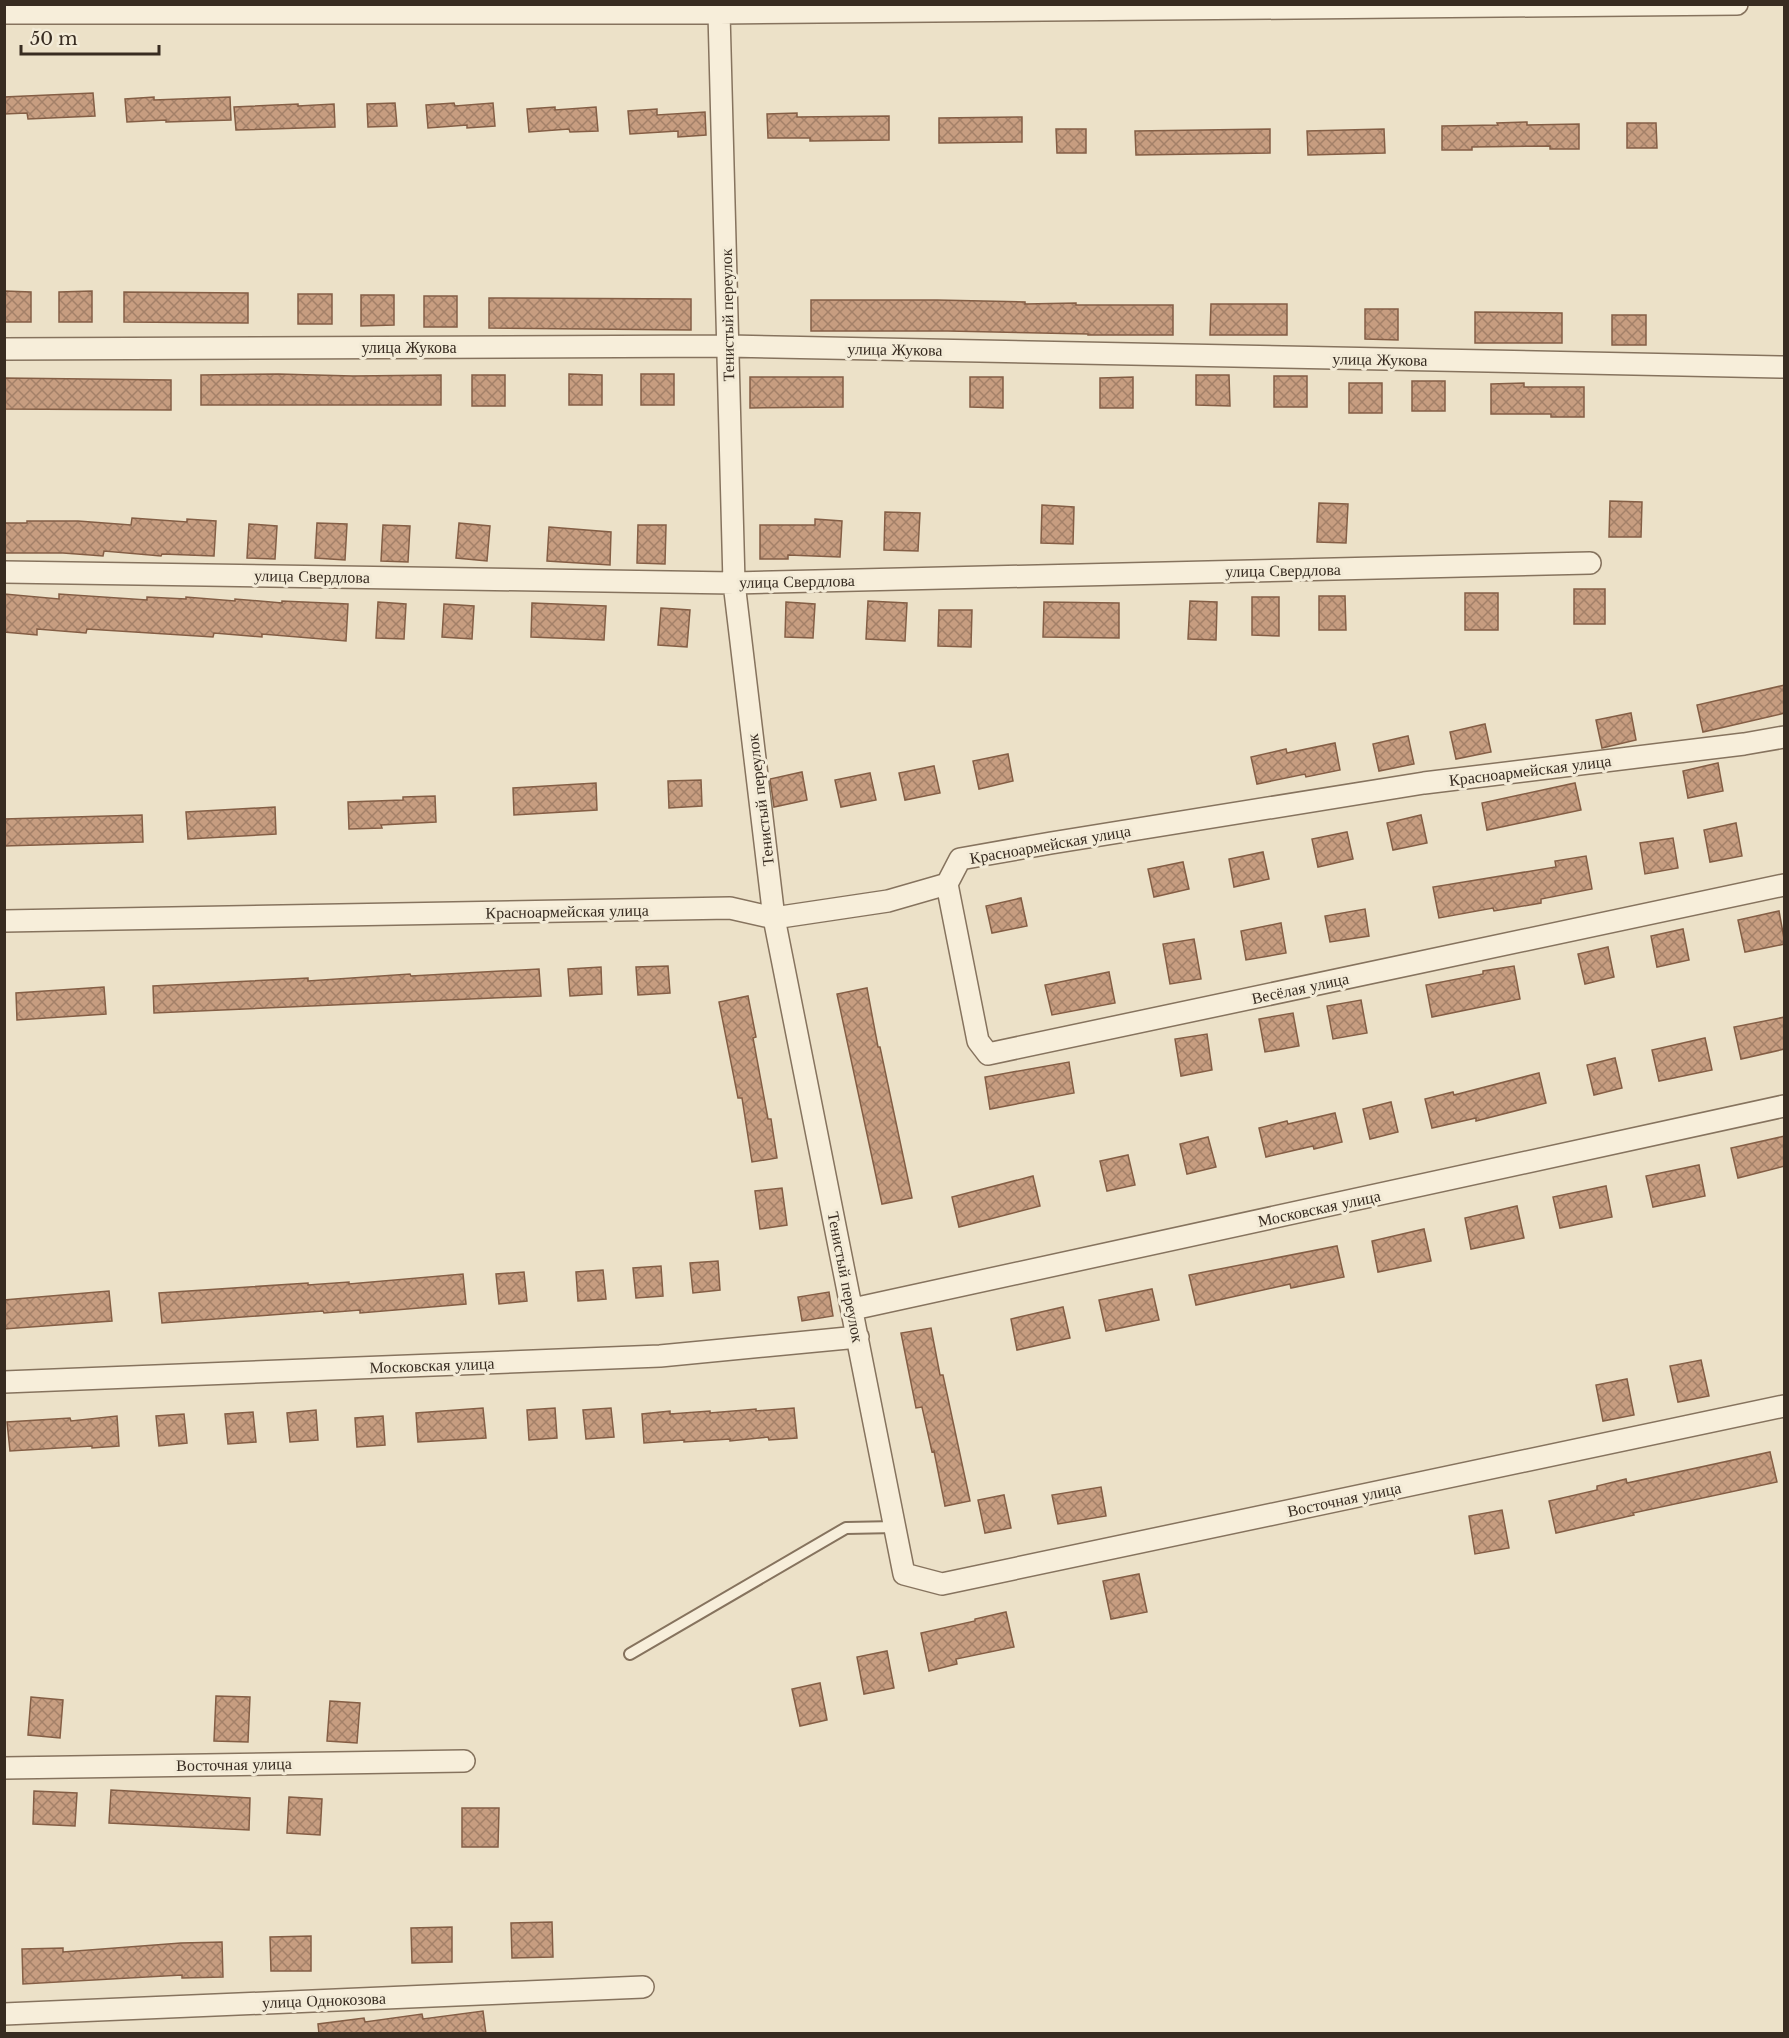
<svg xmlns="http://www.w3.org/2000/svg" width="1789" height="2038" font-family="'Libre Baskerville',serif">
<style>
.building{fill:url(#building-cross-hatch);stroke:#845e45;stroke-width:1.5}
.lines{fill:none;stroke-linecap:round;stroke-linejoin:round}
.lane-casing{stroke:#86735e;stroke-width:14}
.street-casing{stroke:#86735e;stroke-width:24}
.lane{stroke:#f7eeda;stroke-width:10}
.street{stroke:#f7eeda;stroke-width:21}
.labels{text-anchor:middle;stroke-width:6;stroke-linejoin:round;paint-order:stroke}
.street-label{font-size:16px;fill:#382c21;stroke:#f3ebd7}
</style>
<defs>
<pattern id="building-cross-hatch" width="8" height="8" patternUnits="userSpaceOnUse" patternTransform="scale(1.5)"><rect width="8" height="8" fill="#c79d80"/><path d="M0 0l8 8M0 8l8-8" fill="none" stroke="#a38068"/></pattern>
</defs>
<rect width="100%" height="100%" fill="#ece1c8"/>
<path class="building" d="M93 93 95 116 28 119 27 113 4 114V97Z
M154 97V100L230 97 231 120 166 122V120L127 122 125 99Z
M395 103 397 126 368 127 367 104Z
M454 103 455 106 493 103 495 126 467 128V125L428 128 426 105Z
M298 104V106L334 104 335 127 236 130 234 107Z
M555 107V110L596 107 598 131 570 132 569 129 529 132 527 109Z
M657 109V115L705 112 706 135 678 137V131L630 134 628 111Z
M797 113V117L889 116V140L810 141V138H768L767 114Z
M1022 117V142L939 143V118Z
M1527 122V125L1579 124V149H1550V146L1472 147V150H1442V126L1498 125 1497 123Z
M1627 123H1656L1657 148H1627Z
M1056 129H1086V153H1057Z
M1270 129V153L1136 155 1135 131Z
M1384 129 1385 153 1308 155 1307 131Z
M4 291 31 292V322H4Z
M92 291V322H59V292Z
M124 292 248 293V323L124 322Z
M298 294H332V324H298Z
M361 295H394V325L361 326Z
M424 296H457V327H424Z
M489 298 691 299V330L489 328Z
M811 300H937L1025 302V304L1076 303V305H1173V335H1088V334L948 331H811Z
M1211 304H1287V335H1210Z
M1365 309H1398V340L1365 339Z
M1475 312 1562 313V343H1475Z
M1612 315H1646V345H1612Z
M278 374 353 376 441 375V405H201V375Z
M569 374 602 375V405H569Z
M641 374H674V405H641Z
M472 375H505V406H472Z
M1196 375H1229L1230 406 1196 405Z
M1274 376H1307V407H1274Z
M750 377H843V407L750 408Z
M970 377H1003V408L970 407Z
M1133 377V408H1100V378Z
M4 378 171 380V410L4 409Z
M1412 381H1445V411H1412Z
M1349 383H1382V413H1349Z
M1524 383V387H1584V417H1551V414H1491V384Z
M1610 501 1642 502 1641 537H1609Z
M1319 503 1348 504 1346 543 1317 542Z
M1042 505 1074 507 1073 544 1041 543Z
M885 512 920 513 918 551 884 550Z
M132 518 187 522V519L216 521 214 556 162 554 161 556 104 551 103 556 63 553H4V523H27V521H78L131 525Z
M815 519 842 521 840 557 788 555V559H760V525H815Z
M317 523 347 524 345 560 315 558Z
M459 523 490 526 487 561 456 558Z
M249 524 277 526 275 559 247 558Z
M383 525 410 526 408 562 381 561Z
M638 525H666L665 564 637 563Z
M549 527 611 532 610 565 547 561Z
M1574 589H1605V624H1574Z
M1465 593H1498V630H1465Z
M4 594 59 599V594L147 600V597L186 599V597L235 601V599L282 603V601L348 604 346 641 262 634V637L214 633 213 637 87 629 86 633 37 629V635L4 632Z
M1319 596H1345L1346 630H1319Z
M1252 597H1279V636L1252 635Z
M868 601 907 603 905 641 866 639Z
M1190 601 1217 602 1216 640 1188 639Z
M378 602 406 604 404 639 376 638Z
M786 602 815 604 813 638 785 637Z
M1044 602 1119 603V638L1043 637Z
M532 603 606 606 604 640 531 637Z
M444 604 474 606 472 639 442 637Z
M661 608 690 610 687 647 658 645Z
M939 610H972L971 647 938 646Z
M1785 685V713L1703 732 1697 705Z
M1631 713 1636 740 1602 748 1596 720Z
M1485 724 1491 752 1456 759 1450 732Z
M1408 736 1414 764 1379 771 1373 744Z
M1335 743 1340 770 1306 777 1305 774 1257 784 1251 757 1286 749 1287 753Z
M1008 754 1013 781 979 789 973 761Z
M1718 763 1723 791 1688 798 1683 771Z
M934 766 940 793 905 800 899 773Z
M802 772 807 800 774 807 770 779Z
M870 773 876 800 841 807 835 780Z
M701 780 702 806 669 808 668 781Z
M596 783 597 810 514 815 513 788Z
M1575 783 1581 810 1487 830 1482 803Z
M435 796 436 822 381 825 382 828 349 829 348 802 403 800V797Z
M275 807 276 834 188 839 186 812Z
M142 815 143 842 4 846V819Z
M1421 815 1427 843 1393 850 1387 823Z
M1736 823 1742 856 1710 862 1704 830Z
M1347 832 1353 859 1318 867 1312 839Z
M1673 838 1678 868 1645 874 1640 843Z
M1263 852 1269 879 1234 887 1229 859Z
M1586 856 1592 889 1541 899V903L1494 911 1493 908 1439 918 1433 887 1556 867 1555 861Z
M1183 862 1189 889 1154 897 1148 869Z
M1021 898 1027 926 992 933 986 906Z
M1365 909 1369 936 1330 942 1325 916Z
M1779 911 1785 944 1745 952 1738 920Z
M1281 923 1286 953 1246 960 1241 931Z
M1683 929 1689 960 1657 967 1651 936Z
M1194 939 1201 979 1170 984 1163 944Z
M1608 947 1614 977 1585 984 1578 954Z
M668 966 670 993 638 995 636 967Z
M1514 966 1520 999 1432 1017 1426 985 1483 974V971Z
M601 967 602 994 570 996 568 969Z
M539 969 541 996 154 1013 153 986 308 978V981L410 974 411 976Z
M1109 972 1115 1003 1052 1015 1045 985Z
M104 987 106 1014 17 1020 16 993Z
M867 988 878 1047H880L912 1198 882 1204 837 994Z
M748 996 756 1037 753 1038 768 1119H771L777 1158 752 1162 742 1098H738L719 1002Z
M1361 1000 1367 1033 1333 1039 1327 1006Z
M1293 1013 1299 1046 1265 1052 1259 1019Z
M1785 1017V1049L1741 1059 1734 1027Z
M1207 1034 1212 1070 1181 1076 1175 1039Z
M1705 1038 1712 1070 1659 1081 1652 1050Z
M1615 1058 1622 1088 1594 1095 1587 1065Z
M1069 1062 1074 1093 990 1109 985 1077Z
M1539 1073 1546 1103 1476 1121V1118L1432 1128 1425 1099 1453 1092 1454 1095Z
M1391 1102 1398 1132 1370 1139 1363 1109Z
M1335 1113 1342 1142 1314 1149 1313 1146 1266 1157 1259 1128 1287 1121 1288 1124Z
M1785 1136V1166L1738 1178 1731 1148Z
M1208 1137 1216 1167 1187 1174 1180 1144Z
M1128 1155 1135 1185 1107 1191 1100 1161Z
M1699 1165 1705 1196 1653 1207 1646 1176Z
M1033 1176 1040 1206 959 1227 952 1197Z
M1606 1186 1612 1217 1560 1228 1553 1197Z
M782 1188 787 1225 760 1229 755 1191Z
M1517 1206 1524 1238 1471 1249 1465 1218Z
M1424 1229 1431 1261 1378 1272 1372 1241Z
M1337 1246 1344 1277 1291 1288 1290 1284 1196 1305 1189 1275Z
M718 1261 720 1290 693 1293 690 1263Z
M661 1266 663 1296 636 1298 633 1268Z
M603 1270 606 1299 578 1301 576 1272Z
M524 1272 527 1301 499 1304 496 1274Z
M463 1274 466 1304 360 1313V1310L324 1313 323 1311 162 1323 159 1293 308 1283V1285L349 1282V1284Z
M1152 1289 1159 1320 1106 1331 1099 1300Z
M109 1291 112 1321 4 1329V1300Z
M829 1292 833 1316 802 1321 798 1297Z
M1063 1307 1070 1338 1017 1350 1011 1319Z
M931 1328 940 1375H943L970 1501 945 1506 934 1451 932 1452 922 1407 916 1408 901 1333Z
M1701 1360 1709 1396 1678 1402 1670 1366Z
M1627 1379 1634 1415 1603 1421 1596 1385Z
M483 1408 486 1438 418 1442 416 1413Z
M555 1408 557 1438 529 1440 527 1410Z
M611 1408 614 1437 586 1439 583 1410Z
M794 1408 797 1438 769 1440 768 1437 730 1441V1439L684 1442V1440L644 1443 642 1414 670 1411V1414L710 1411V1413L756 1409V1411Z
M316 1410 318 1440 290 1442 287 1413Z
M253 1412 256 1442 228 1444 225 1414Z
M184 1414 187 1443 159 1446 156 1416Z
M117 1416 119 1446 92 1448V1446L10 1451 7 1422 70 1418 71 1421Z
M383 1416 385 1445 357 1447 355 1418Z
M1770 1452 1777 1482 1633 1513 1634 1515 1556 1533 1549 1501 1597 1490V1486L1626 1479 1627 1483Z
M1101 1487 1106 1516 1058 1524 1052 1495Z
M1004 1495 1011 1528 985 1533 978 1500Z
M1502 1510 1509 1548 1475 1554 1469 1516Z
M1139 1574 1147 1612 1111 1619 1103 1581Z
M1006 1612 1014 1647 956 1659 957 1664 929 1671 921 1633 975 1621V1619Z
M887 1651 894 1688 864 1694 857 1657Z
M820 1683 827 1720 800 1726 792 1689Z
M216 1696 250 1697 248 1742 214 1741Z
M31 1697 63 1700 60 1738 28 1735Z
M330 1701 360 1703 357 1743 327 1741Z
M111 1790 250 1798 249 1830 109 1823Z
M34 1791 77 1793 75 1826 33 1824Z
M289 1797 322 1799 320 1835 287 1833Z
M462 1808H499L498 1847H462Z
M552 1922 553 1957 512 1958 511 1923Z
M452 1927V1962L412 1963 411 1928Z
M311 1936V1971H271L270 1937Z
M222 1942 223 1977 182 1978V1975L23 1984 22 1949 63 1948V1952L181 1943Z
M483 2011 486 2034H319L318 2024 364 2018 365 2022 422 2014 423 2019Z"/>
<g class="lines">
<defs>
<path id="lane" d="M630 1654 846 1528 896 1527"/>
<path id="street" d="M4 13H719L1737 4
M719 13 734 583 774 918 904 1574 942 1584 1784 1406
M4 349 728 346 1784 367
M4 572 734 583 1590 563
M947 884 978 1041 988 1054 1784 885
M4 921 730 908 774 918 888 901 947 884 960 859 1051 843 1424 783 1744 744 1784 737
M853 1309 1784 1106
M4 1382 660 1356 858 1337
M4 1768 464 1761
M4 2014 643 1987"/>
</defs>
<use href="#lane" class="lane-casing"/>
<use href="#street" class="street-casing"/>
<use href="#lane" class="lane"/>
<use href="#street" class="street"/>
</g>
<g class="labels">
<g class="street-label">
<text transform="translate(727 315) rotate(-91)" y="6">Тенистый переулок</text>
<text x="409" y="353">улица Жукова</text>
<text transform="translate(895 349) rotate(1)" y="6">улица Жукова</text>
<text transform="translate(1380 359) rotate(1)" y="6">улица Жукова</text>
<text transform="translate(1283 570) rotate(-1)" y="6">улица Свердлова</text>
<text transform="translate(312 576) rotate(1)" y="6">улица Свердлова</text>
<text transform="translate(797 581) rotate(-1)" y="6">улица Свердлова</text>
<text transform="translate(1530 770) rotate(-7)" y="6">Красноармейская улица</text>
<text transform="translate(760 800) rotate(-97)" y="6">Тенистый переулок</text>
<text transform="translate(1050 844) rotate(-10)" y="6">Красноармейская улица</text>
<text transform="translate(567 911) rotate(-1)" y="6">Красноармейская улица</text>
<text transform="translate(1300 988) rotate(-12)" y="6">Весёлая улица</text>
<text transform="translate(1319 1208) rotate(-12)" y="6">Московская улица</text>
<text transform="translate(846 1277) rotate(79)" y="6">Тенистый переулок</text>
<text transform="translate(432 1365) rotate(-2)" y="6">Московская улица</text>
<text transform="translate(1344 1499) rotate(-12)" y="6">Восточная улица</text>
<text transform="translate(234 1764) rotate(-1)" y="6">Восточная улица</text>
<text transform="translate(324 2000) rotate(-2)" y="6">улица Однокозова</text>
</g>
</g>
<rect width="1789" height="2038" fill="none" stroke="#382c21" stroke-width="12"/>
<path d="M21 45v9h138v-9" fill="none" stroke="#382c21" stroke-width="3"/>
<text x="30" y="45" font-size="18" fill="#382c21" stroke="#f3ebd7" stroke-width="4.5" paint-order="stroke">50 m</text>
</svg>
